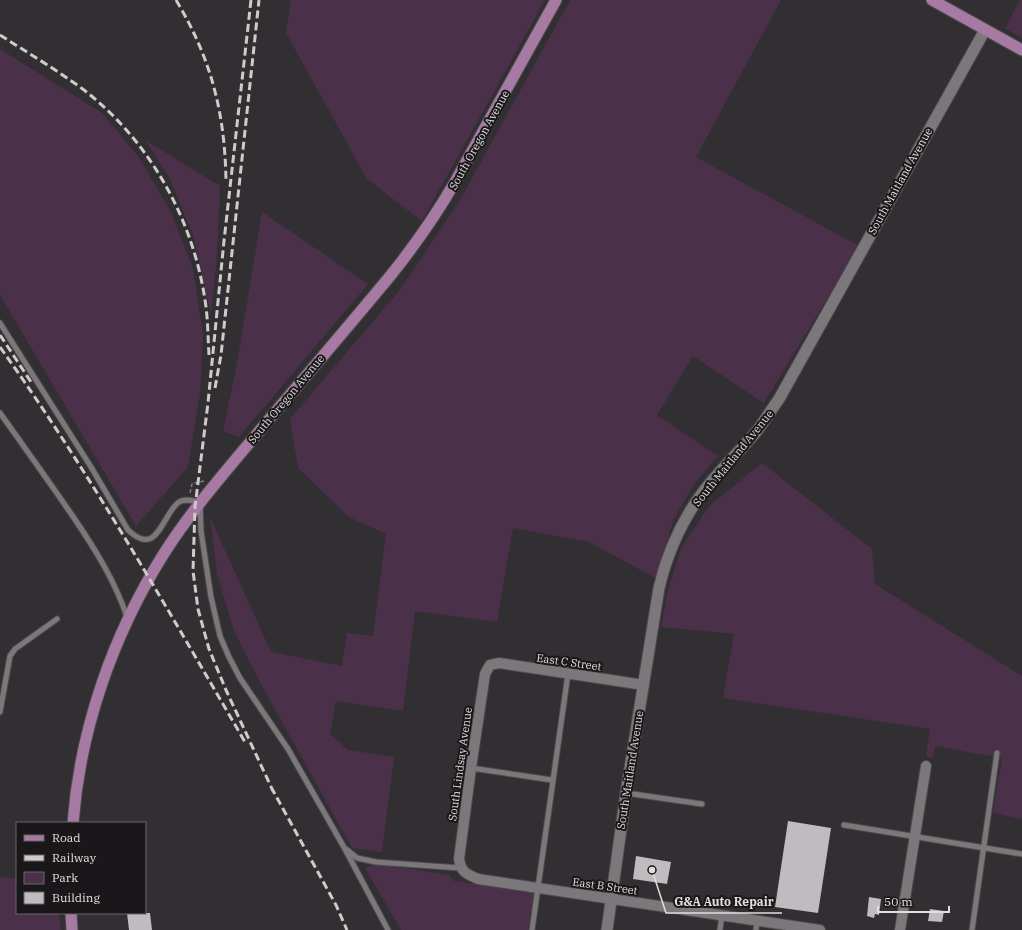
<svg xmlns="http://www.w3.org/2000/svg" width="1022" height="930" font-family="'IBM Plex Serif',serif">
<style>
.green{fill:#4b3049}
.building{fill:#bfbbbf}
.lines{fill:none;stroke-linecap:round;stroke-linejoin:round}
.service-casing{stroke:#4d4b4c;stroke-width:7}
.minor-casing{stroke:#4d4b4c;stroke-width:12}
.tertiary-casing{stroke:#4d4b4c;stroke-width:13}
.primary-casing{stroke:#4d4b4c;stroke-width:13}
.path{stroke:#7e7c7e;stroke-width:1.5;stroke-dasharray:4 2;stroke-linecap:butt}
.service{stroke:#7b777b;stroke-width:5}
.minor{stroke:#7b777b;stroke-width:10}
.tertiary{stroke:#7b777b;stroke-width:11}
.primary{stroke:#a77aa4;stroke-width:11}
.rail{stroke:#cecbcd;stroke-width:3;stroke-dasharray:8 4;stroke-linecap:butt}
.labels{text-anchor:middle;stroke-width:4;stroke-linejoin:round;paint-order:stroke}
.street-label{font-size:11px;fill:#e0dedf;stroke:#191719}
.leader{fill:none;stroke:#e0dedf;stroke-width:1.5}
.callout-dot{fill:#e0dedf;stroke:#191719;stroke-width:1.5}
.callout-label{font-size:12px;text-anchor:middle;font-weight:bold;fill:#e0dedf;stroke:#191719;stroke-width:4;stroke-linejoin:round;paint-order:stroke}
</style>
<rect width="100%" height="100%" fill="#322f32"/>
<path class="green" d="M291 0H545L422 221 367 179 286 33Z
M570 0H781L696 157 859 246 764 403 693 356 657 415 718 456 695 483 674 519 655 578 589 542 513 528 497 622 415 611 403 711 336 701 330 734 348 750 394 757 382 852 352 848 262 686 234 631 217 574 210 517 271 652 342 666 347 633 373 636 386 534 349 517 298 468 290 419 399 291 460 200Z
M1020 0H1022V38L1005 28Z
M0 49 102 113 140 159 171 212 193 269 203 334 200 393 188 467 136 526 0 295Z
M145 140 220 186 217 256 211 315 193 235 170 179Z
M262 212 368 284 239 437 223 431 237 364Z
M762 463 872 549 875 584 1022 676V819L993 813 1002 758 935 746 933 758 926 757 930 729 723 698 734 634 661 627 668 591 681 548 709 506Z
M380 864 449 875 454 881 534 892 528 930H401L365 868Z
M0 877 17 879V913H59L61 930H0Z"/>
<path class="building" d="M788 821 831 828 818 913 775 907Z
M636 856 671 862 667 884 633 879Z
M869 897 881 899 879 915 875 914 874 918 867 916Z
M930 909 944 911 942 922 928 921Z
M127 913H150L152 930H129Z"/>
<g class="lines">
<defs>
<path id="service" d="M0 323 91 467 128 530C158 559 162 514 179 502 185 498 193 501 200 502L201 531 211 597 220 636 229 657 240 678 288 749 345 849 388 930
M0 413C25 448 50 483 74 518 95 549 115 581 127 617
M0 712 10 656 15 649 57 619
M471 768 552 780
M626 793 702 804
M844 825 1022 854
M346 849 357 858 376 862 460 868
M532 930 568 674
M720 930 722 915
M756 930 757 921
M972 930 997 753"/>
<path id="minor" d="M644 685 499 663 490 665 485 674 471 768 459 859C461 872 466 874 478 879L820 930
M900 930 926 766"/>
<path id="tertiary" d="M607 930 626 793 659 588C667 554 682 520 703 492 719 471 739 452 756 432 764 422 771 410 779 399L985 30"/>
<path id="primary" d="M932 0 1022 50
M73 823C80 729 113 635 163 555 192 509 227 470 261 429 304 378 348 327 391 275 415 245 436 215 455 182L556 0
M71 913 72 930"/>
</defs>
<use href="#service" class="service-casing"/>
<use href="#minor" class="minor-casing"/>
<use href="#tertiary" class="tertiary-casing"/>
<use href="#primary" class="primary-casing"/>
<path class="path" d="M190 493 192 484 194 483 204 481"/>
<use href="#service" class="service"/>
<use href="#minor" class="minor"/>
<use href="#tertiary" class="tertiary"/>
<use href="#primary" class="primary"/>
<path class="rail" d="M176 0C211 58 225 113 226 181
M251 0 224 241 208 403 195 507 193 571 198 609 209 649 226 690 273 791
M0 35C28 53 57 70 84 90 151 142 195 222 206 307 208 323 208 339 209 355
M0 335 31 382
M0 347C90 473 167 608 245 742
M215 388 221 355 259 0
M271 787 336 905 347 930"/>
</g>
<g class="labels">
<g class="street-label">
<text transform="translate(479 140) rotate(-61)" y="4">South Oregon Avenue</text>
<text transform="translate(900 181) rotate(-61)" y="4">South Maitland Avenue</text>
<text transform="translate(286 399) rotate(-50)" y="4">South Oregon Avenue</text>
<text transform="translate(733 458) rotate(-51)" y="4">South Maitland Avenue</text>
<text transform="translate(569 662) rotate(8)" y="4">East C Street</text>
<text transform="translate(460 764) rotate(-82)" y="4">South Lindsay Avenue</text>
<text transform="translate(630 770) rotate(-81)" y="4">South Maitland Avenue</text>
<text transform="translate(605 886) rotate(8)" y="4">East B Street</text>
</g>
</g>
<path class="leader" d="M652 870L666 913H782"/>
<circle class="callout-dot" cx="652" cy="870" r="4"/>
<g class="callout-label">
<text x="724" y="906">G&amp;A Auto Repair</text>
</g>
<rect x="16" y="822" width="130" height="92" fill="#191719" stroke="#696768"/>
<rect x="24" y="835" width="20" height="6" fill="#a77aa4" stroke="#696768"/>
<text x="52" y="842" font-size="12" fill="#e0dedf">Road</text>
<rect x="24" y="855" width="20" height="6" fill="#cecbcd" stroke="#696768"/>
<text x="52" y="862" font-size="12" fill="#e0dedf">Railway</text>
<rect x="24" y="872" width="20" height="12" fill="#4b3049" stroke="#696768"/>
<text x="52" y="882" font-size="12" fill="#e0dedf">Park</text>
<rect x="24" y="892" width="20" height="12" fill="#bfbbbf" stroke="#696768"/>
<text x="52" y="902" font-size="12" fill="#e0dedf">Building</text>
<path d="M878 906v6h71v-6" fill="none" stroke="#e0dedf" stroke-width="2"/>
<text x="884" y="906" font-size="12" fill="#e0dedf" stroke="#191719" stroke-width="3" paint-order="stroke">50 m</text>
</svg>
